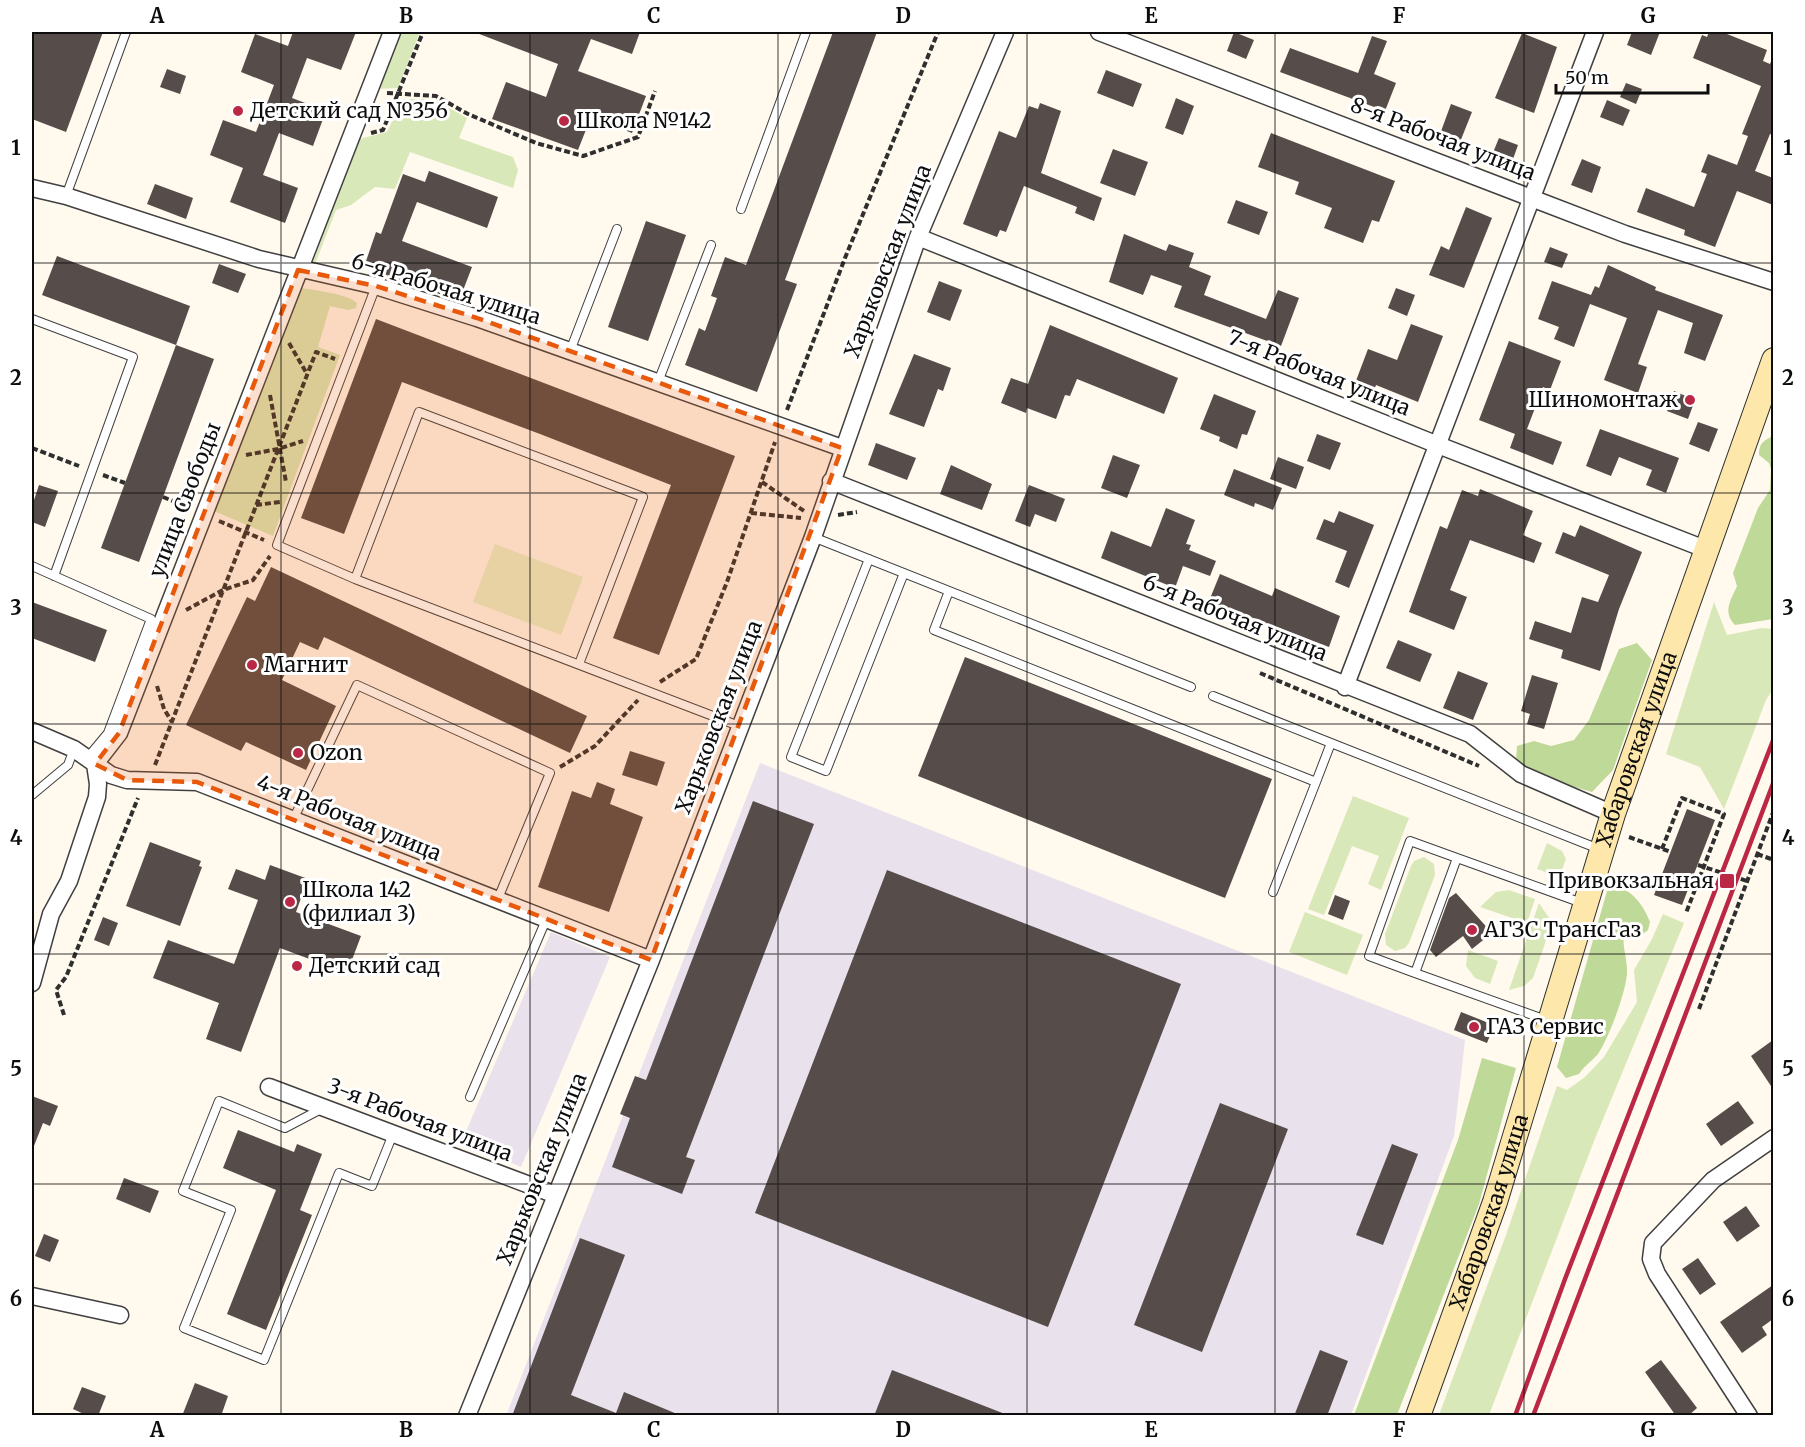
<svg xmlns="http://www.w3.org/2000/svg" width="1805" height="1447" font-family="Merriweather,serif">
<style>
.industrial{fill:#e9e2ec}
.green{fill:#d9e8b8}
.forest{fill:#bfd998}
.pitch{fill:#e9f0ca}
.building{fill:#564c4a}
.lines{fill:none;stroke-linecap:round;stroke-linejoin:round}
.lane-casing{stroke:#404040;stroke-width:10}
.street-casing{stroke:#404040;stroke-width:19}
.secondary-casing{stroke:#2f2f2f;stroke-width:26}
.path{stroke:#2f2f2f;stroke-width:4;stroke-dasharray:6 3;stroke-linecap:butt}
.lane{stroke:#fff;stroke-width:8}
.street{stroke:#fff;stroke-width:16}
.secondary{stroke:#fde7aa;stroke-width:24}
.rail{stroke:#bb2846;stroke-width:4.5}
.marked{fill:#e8590c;fill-opacity:0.2;stroke:#e8590c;stroke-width:4.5;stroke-dasharray:12 8;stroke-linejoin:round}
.grid{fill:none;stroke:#0d0d0d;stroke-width:1.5;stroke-opacity:0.55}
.poi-dot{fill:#bb2846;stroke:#fff;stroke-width:2}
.labels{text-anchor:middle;stroke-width:6;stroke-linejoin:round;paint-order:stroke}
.poi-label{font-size:21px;fill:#0d0d0d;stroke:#fff;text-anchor:start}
.street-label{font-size:21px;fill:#0d0d0d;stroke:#fff}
.neatline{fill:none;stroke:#0d0d0d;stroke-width:2}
.grid-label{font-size:20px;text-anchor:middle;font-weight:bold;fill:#0d0d0d}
</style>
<rect width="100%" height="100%" fill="#fff9ee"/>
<path class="industrial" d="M760 763 1465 1040 1454 1136 1351 1415 506 1416Z
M551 932 610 957 521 1167 462 1141Z"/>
<path class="green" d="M401 32H420L398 88 378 89Z
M403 99H433L467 118 459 138 513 157 518 170 513 188 410 152 395 189 375 187 351 205 336 210 315 264 312 265 359 139 387 132Z
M296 287C310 290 347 293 357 303L356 308 348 310 330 306 318 347 340 355 273 536 209 509Z
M1714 602 1727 635 1762 628 1774 629 1773 689 1766 700 1724 809 1700 767 1666 754Z
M1353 796 1409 818 1381 890 1368 884 1379 856 1352 846 1324 915 1308 909Z
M1547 843 1562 851 1566 859 1562 870 1551 874 1537 869Z
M1424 857 1434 864 1435 875 1409 943 1405 948 1395 951 1386 945 1385 934 1411 866 1414 861Z
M1509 890 1535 899 1527 923 1480 907 1496 892Z
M1539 903 1549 918 1550 929 1533 978 1524 986 1509 990Z
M1305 912 1363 935 1347 975 1289 952Z
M1663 914 1684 923 1594 1141 1489 1415H1439L1506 1235 1557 1086 1567 1090 1585 1077 1604 1057 1637 1002 1634 970 1652 939Z
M1468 950 1498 961 1490 984 1475 978 1466 966Z"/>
<path class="forest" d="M1773 436V619L1735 625C1722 612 1731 600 1737 586L1733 573 1758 508 1770 490 1771 469 1769 463 1759 455C1759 443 1763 441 1773 436Z
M1637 643 1652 660 1613 770 1592 792 1530 774 1516 761 1517 746 1534 741 1551 746 1574 740 1589 720 1619 649Z
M1613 887C1632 888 1644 906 1650 922L1648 930 1643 934 1630 931 1624 933C1622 947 1627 957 1627 970 1628 988 1608 1040 1598 1054 1592 1061 1584 1066 1579 1074L1566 1078 1557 1067 1607 891Z
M1482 1058 1516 1068 1479 1204 1397 1415H1354L1458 1140Z"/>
<path class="pitch" d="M495 544 583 577 561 635 473 602Z"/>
<path class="building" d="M32 32H103L66 132 32 119Z
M293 32H356L341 70 307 58 292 98 326 111 313 146 279 133 263 175 298 188 285 223 230 202 243 168 210 155 223 120 256 132 274 85 241 72 255 34 288 46Z
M474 32H640L632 54 591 39 578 71 646 96 632 133 591 117 578 150 492 119 506 82 546 97 558 64Z
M833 32H877L785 280 797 284 757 392 685 365 699 328 705 331 717 298 711 296 725 257 746 265Z
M1234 32 1254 40 1246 59 1227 51Z
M1632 32H1660L1651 55 1627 45Z
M1709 32H1722L1767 50 1763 61 1770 64 1773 57V135L1770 134 1755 171 1773 178V205L1737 191 1715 247 1684 235 1685 230 1637 212 1646 188 1694 207 1707 174 1701 172 1708 154 1737 165 1748 136 1742 134 1761 86 1693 58 1702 35 1707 37Z
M1522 33 1557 47 1534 113 1495 98Z
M1372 36 1387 41 1374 74 1396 83 1385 111 1280 72 1290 48 1358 73Z
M167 69 186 76 180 94 160 87Z
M1106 70 1142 84 1133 107 1097 93Z
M1626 83 1642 89 1636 104 1620 97Z
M1176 98 1194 106 1183 135 1165 128Z
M1607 100 1630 110 1623 126 1600 117Z
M1040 103 1061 111 1041 173 1102 198 1094 221 1075 213 1077 207 1024 186 1006 232 1000 230 997 237 963 224 999 131 1016 138 1029 106 1038 109Z
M1451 104 1472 112 1460 142 1440 134Z
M1271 133 1395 181 1379 222 1372 220 1363 243 1324 228 1332 208 1295 194 1299 182 1258 167Z
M1499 138 1518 145 1512 162 1492 155Z
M1113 149 1148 162 1135 196 1100 183Z
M1582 159 1601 167 1592 193 1571 185Z
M429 171 498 197 487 228 417 202 402 241 472 267 459 301 364 267 376 232 381 234 403 174 425 182Z
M155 184 193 198 186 219 147 204Z
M1236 200 1268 212 1259 235 1227 223Z
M1466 207 1492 218 1464 288 1429 275 1441 246 1449 250Z
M646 221 686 235 648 341 608 327Z
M1124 234 1166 251 1169 244 1194 253 1189 267 1211 276 1204 295 1266 319 1278 290 1299 298 1281 346 1174 307 1182 286 1151 275 1143 295 1109 282Z
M1550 247 1568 254 1562 268 1544 262Z
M57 256 190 306 176 345 42 295Z
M219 264 246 274 238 293 212 283Z
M1608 265 1656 287 1655 290 1723 315 1705 361 1684 353 1693 323 1658 310 1638 364 1647 367 1638 393 1604 380 1627 318 1590 304 1574 347 1554 339 1559 327 1538 319 1552 281 1591 295 1595 286 1599 288Z
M939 281 962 290 950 321 927 312Z
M1396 288 1415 295 1407 316 1388 308Z
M376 319 735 456 659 655 613 638 671 485 540 434 402 382 344 534 301 518Z
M1411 324 1443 336 1418 402 1376 385 1373 393 1354 386 1368 349 1397 360Z
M1050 325 1178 378 1164 414 1077 379 1070 396 1065 395 1056 419 1027 408 1026 413 1001 403 1011 378 1028 384Z
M1509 341 1561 361 1550 390 1543 387 1527 429 1562 442 1553 465 1510 448 1515 434 1479 420Z
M176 345 214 359 139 562 101 548Z
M914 354 951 368 943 391 938 389 924 427 889 414Z
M1674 391 1695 400 1688 419 1667 411Z
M1214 394 1256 411 1247 435 1242 434 1237 449 1219 441 1220 437 1200 429Z
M1698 422 1718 429 1709 452 1689 444Z
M1600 429 1679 458 1666 493 1646 485 1652 470 1619 457 1611 476 1586 466Z
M1317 434 1341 443 1330 470 1307 461Z
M876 443 916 458 907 480 868 465Z
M1113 455 1140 465 1127 498 1101 488Z
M1278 457 1304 467 1296 489 1270 479Z
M951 465 992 484 982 510 940 494Z
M1234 469 1282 488 1273 510 1255 503 1254 507 1224 495Z
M39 485 58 491 45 527 32 522V506Z
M1029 485 1065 499 1056 522 1035 514 1030 527 1015 521Z
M1480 489 1533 511 1523 535 1542 543 1534 563 1470 540 1450 590 1467 597 1454 630 1409 612 1440 526 1447 529 1462 490 1478 496Z
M1166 508 1195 520 1186 544 1191 545 1189 550 1216 561 1210 576 1183 566 1175 588 1101 558 1111 531 1151 547Z
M1339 511 1374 525 1349 588 1335 582 1347 551 1316 539 1324 519 1334 523Z
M1580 525 1642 552 1619 609 1600 671 1561 658 1563 650 1529 639 1535 621 1571 633 1582 597 1598 602 1609 575 1555 553 1563 532 1575 537Z
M271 567 587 716 570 753 324 637 318 650 300 642 282 680 336 706 306 770 246 742 241 751 186 725 247 597 255 601Z
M1220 574 1272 596 1275 588 1340 616 1329 647 1209 601Z
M32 602 107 630 95 662 32 638Z
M1398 640 1432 654 1420 682 1386 668Z
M965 657 1272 779 1225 898 918 776Z
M1458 671 1488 683 1473 720 1443 708Z
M1532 675 1558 683 1544 729 1527 724 1530 714 1521 711Z
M630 751 665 762 657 786 622 775Z
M597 782 615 789 610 804 643 817 609 912 538 887 572 791 591 798Z
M753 801 814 824 686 1157 695 1160 682 1194 612 1167 630 1118 620 1114 635 1076 646 1080Z
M1687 809 1715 820 1682 905 1654 895Z
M150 842 201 861 199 866 202 867 180 926 126 906Z
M270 865 308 879 296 912 361 936 347 973 280 948 241 1052 206 1039 219 1003 153 978 168 940 234 964 258 900 228 889 236 869 265 880Z
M887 870 1181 984 1048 1327 755 1213Z
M1456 893 1492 933 1472 949 1463 936 1436 957 1430 950 1449 898Z
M1335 895 1350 901 1343 920 1328 914Z
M103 917 118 923 109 946 94 940Z
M1461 1012 1494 1025 1487 1043 1454 1030Z
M1773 1040V1089L1751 1056Z
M32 1096 58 1106 50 1126 43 1123 32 1151Z
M1738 1101 1754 1123 1721 1146 1706 1124Z
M1220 1103 1288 1129 1202 1352 1134 1325Z
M238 1130 294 1152 297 1144 322 1154 300 1210 312 1215 266 1330 227 1314 276 1190 223 1168Z
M1392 1144 1418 1154 1383 1245 1356 1235Z
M124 1178 159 1191 150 1213 116 1199Z
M1746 1206 1760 1226 1737 1242 1723 1222Z
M44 1234 59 1240 50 1262 35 1256Z
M580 1238 625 1255 571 1395 616 1413 624 1392 682 1416H512Z
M1698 1258 1716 1284 1700 1295 1682 1269Z
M1773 1285V1319L1762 1327 1767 1335 1742 1353 1720 1322Z
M1320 1350 1348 1361 1327 1416H1294Z
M1661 1360 1697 1408 1688 1416H1676L1645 1372Z
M892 1370 1005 1414 1004 1416H874Z
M195 1383 228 1396 221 1416H182Z
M82 1387 106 1396 98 1416H88L73 1409Z"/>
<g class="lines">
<defs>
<path id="lane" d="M66 196 126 32
M741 209 806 32
M376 286 277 545 355 579 739 726
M32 319 133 357 54 576
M570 351 617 229
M658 382 711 245
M813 537 1191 687
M869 559 791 757 826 771 904 573
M32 566 151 619 108 733 88 757
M355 579 419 412 643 497 579 664
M949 591 934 630 1316 782 1331 743 1213 696
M1331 743 1599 849
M32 795 68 765 74 749
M293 820 357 685 550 773 497 901
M1273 892 1316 782
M1415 973 1369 956 1410 841 1457 858
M1549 1021 1415 973 1457 858 1582 903
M470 1097 546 920
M323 1108 285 1128 219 1101 183 1191 231 1210 184 1328 264 1360 339 1173 372 1186 393 1134"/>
<path id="street" d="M1099 32 1625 234 1774 282
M32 188 66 196 259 259 376 286 477 318 842 448
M918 237 1438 445 1705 549
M831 481 1470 734 1521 774 1613 814
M1345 687 1595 32
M32 731 74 749 111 775 127 780 197 782 651 960
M32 983 51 914 69 881 97 797 98 784 95 764 119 733 392 32
M269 1087 556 1195
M32 1296 120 1315
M467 1416 651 960 813 537 918 237 1005 32
M1749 1416 1657 1274 1651 1259 1653 1243 1713 1180 1774 1138"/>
<g id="secondary">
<path id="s1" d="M1418 1416 1495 1202 1613 814 1774 360"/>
</g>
</defs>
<use href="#lane" class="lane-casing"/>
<use href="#street" class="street-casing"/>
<use href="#secondary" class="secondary-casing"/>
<path class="path" d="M387 93 436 96 468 114 536 143 583 156 638 137 655 91
M371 133 383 130 423 32
M289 343 307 374
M270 395 286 482
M787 410 845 258 938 32
M32 448 79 466
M246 455 278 449 303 441
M103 475 125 483
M762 482 804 511
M163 497 190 508
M256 505 280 502
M751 513 801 518
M838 515 857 512
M219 521 264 540
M186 610 223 590 253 580 270 556
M1260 673 1479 766
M660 682 696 659 727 582 775 442
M157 686 164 709 172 722
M155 765 316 352 335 359
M560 767 595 746 638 700
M1629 837 1671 852
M1662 849 1682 798 1724 814 1686 913
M1757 854 1774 860
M1698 865 1747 881
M1699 1009 1774 810
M64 1015 56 990 66 977 138 798"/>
<use href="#lane" class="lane"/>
<use href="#street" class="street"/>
<use href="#secondary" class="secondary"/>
<path class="rail" d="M1515 1416 1565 1279 1774 738
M1533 1416 1774 781"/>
</g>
<path class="marked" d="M298 270 376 286 477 318 842 448 651 960 197 782 127 780 95 764 119 733Z"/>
<path class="grid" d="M281 32V1416M530 32V1416M778 32V1416M1027 32V1416M1275 32V1416M1524 32V1416M32 263H1774M32 493H1774M32 724H1774M32 954H1774M32 1184H1774"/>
<g class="poi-dot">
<circle cx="238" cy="111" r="6"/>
<circle cx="564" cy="121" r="6"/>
<circle cx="1690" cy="400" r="6"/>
<circle cx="252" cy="665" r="6"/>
<circle cx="298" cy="753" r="6"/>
<rect x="1719" y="873" width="16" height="16" rx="3"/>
<circle cx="290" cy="902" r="6"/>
<circle cx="1472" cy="930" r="6"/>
<circle cx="297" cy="966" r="6"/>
<circle cx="1474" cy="1027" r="6"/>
</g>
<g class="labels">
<g class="poi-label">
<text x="250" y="118">Детский сад №356</text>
<text x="576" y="128">Школа №142</text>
<text x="1678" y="407" text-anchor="end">Шиномонтаж</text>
<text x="264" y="672">Магнит</text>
<text x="310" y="760">Ozon</text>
<text x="1714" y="888" text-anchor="end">Привокзальная</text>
<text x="302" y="897">Школа 142<tspan x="302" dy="24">(филиал 3)</tspan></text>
<text x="1484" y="937">АГЗС ТрансГаз</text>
<text x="309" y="973">Детский сад</text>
<text x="1486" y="1034">ГАЗ Сервис</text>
</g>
<g class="street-label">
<text transform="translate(1443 139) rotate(21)" y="7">8-я Рабочая улица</text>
<text transform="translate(888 261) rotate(-69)" y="7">Харьковская улица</text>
<text transform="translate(446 289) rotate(17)" y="7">6-я Рабочая улица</text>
<text transform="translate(1319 373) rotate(22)" y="7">7-я Рабочая улица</text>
<text transform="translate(185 500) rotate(-69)" y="7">улица Свободы</text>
<text transform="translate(1235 618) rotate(22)" y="7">6-я Рабочая улица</text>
<text transform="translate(719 717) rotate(-69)" y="7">Харьковская улица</text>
<text dy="7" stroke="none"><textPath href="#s1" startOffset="702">Хабаровская улица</textPath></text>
<text transform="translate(349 818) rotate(22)" y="7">4-я Рабочая улица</text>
<text transform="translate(420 1120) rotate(21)" y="7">3-я Рабочая улица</text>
<text transform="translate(542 1169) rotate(-68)" y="7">Харьковская улица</text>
<text dy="7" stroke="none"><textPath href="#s1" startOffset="216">Хабаровская улица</textPath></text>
</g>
</g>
<rect width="1805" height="1447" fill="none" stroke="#ffffff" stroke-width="66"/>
<path d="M1556 84v9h152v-9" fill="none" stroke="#0d0d0d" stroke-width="3"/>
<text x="1565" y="84" font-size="18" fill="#0d0d0d" stroke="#ffffff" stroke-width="4.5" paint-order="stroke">50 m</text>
<rect x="33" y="33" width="1739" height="1381" class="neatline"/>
<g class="grid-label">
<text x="157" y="23">A</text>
<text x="406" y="23">B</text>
<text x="654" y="23">C</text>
<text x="903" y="23">D</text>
<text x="1151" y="23">E</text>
<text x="1399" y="23">F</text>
<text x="1648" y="23">G</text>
<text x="16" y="155">1</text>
<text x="1788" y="155">1</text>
<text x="16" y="385">2</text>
<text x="1788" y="385">2</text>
<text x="16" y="615">3</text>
<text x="1788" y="615">3</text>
<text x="16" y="845">4</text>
<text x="1788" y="845">4</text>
<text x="16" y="1076">5</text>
<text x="1788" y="1076">5</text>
<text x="16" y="1306">6</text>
<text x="1788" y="1306">6</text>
<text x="157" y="1437">A</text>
<text x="406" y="1437">B</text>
<text x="654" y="1437">C</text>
<text x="903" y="1437">D</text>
<text x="1151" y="1437">E</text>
<text x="1399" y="1437">F</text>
<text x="1648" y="1437">G</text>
</g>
</svg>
